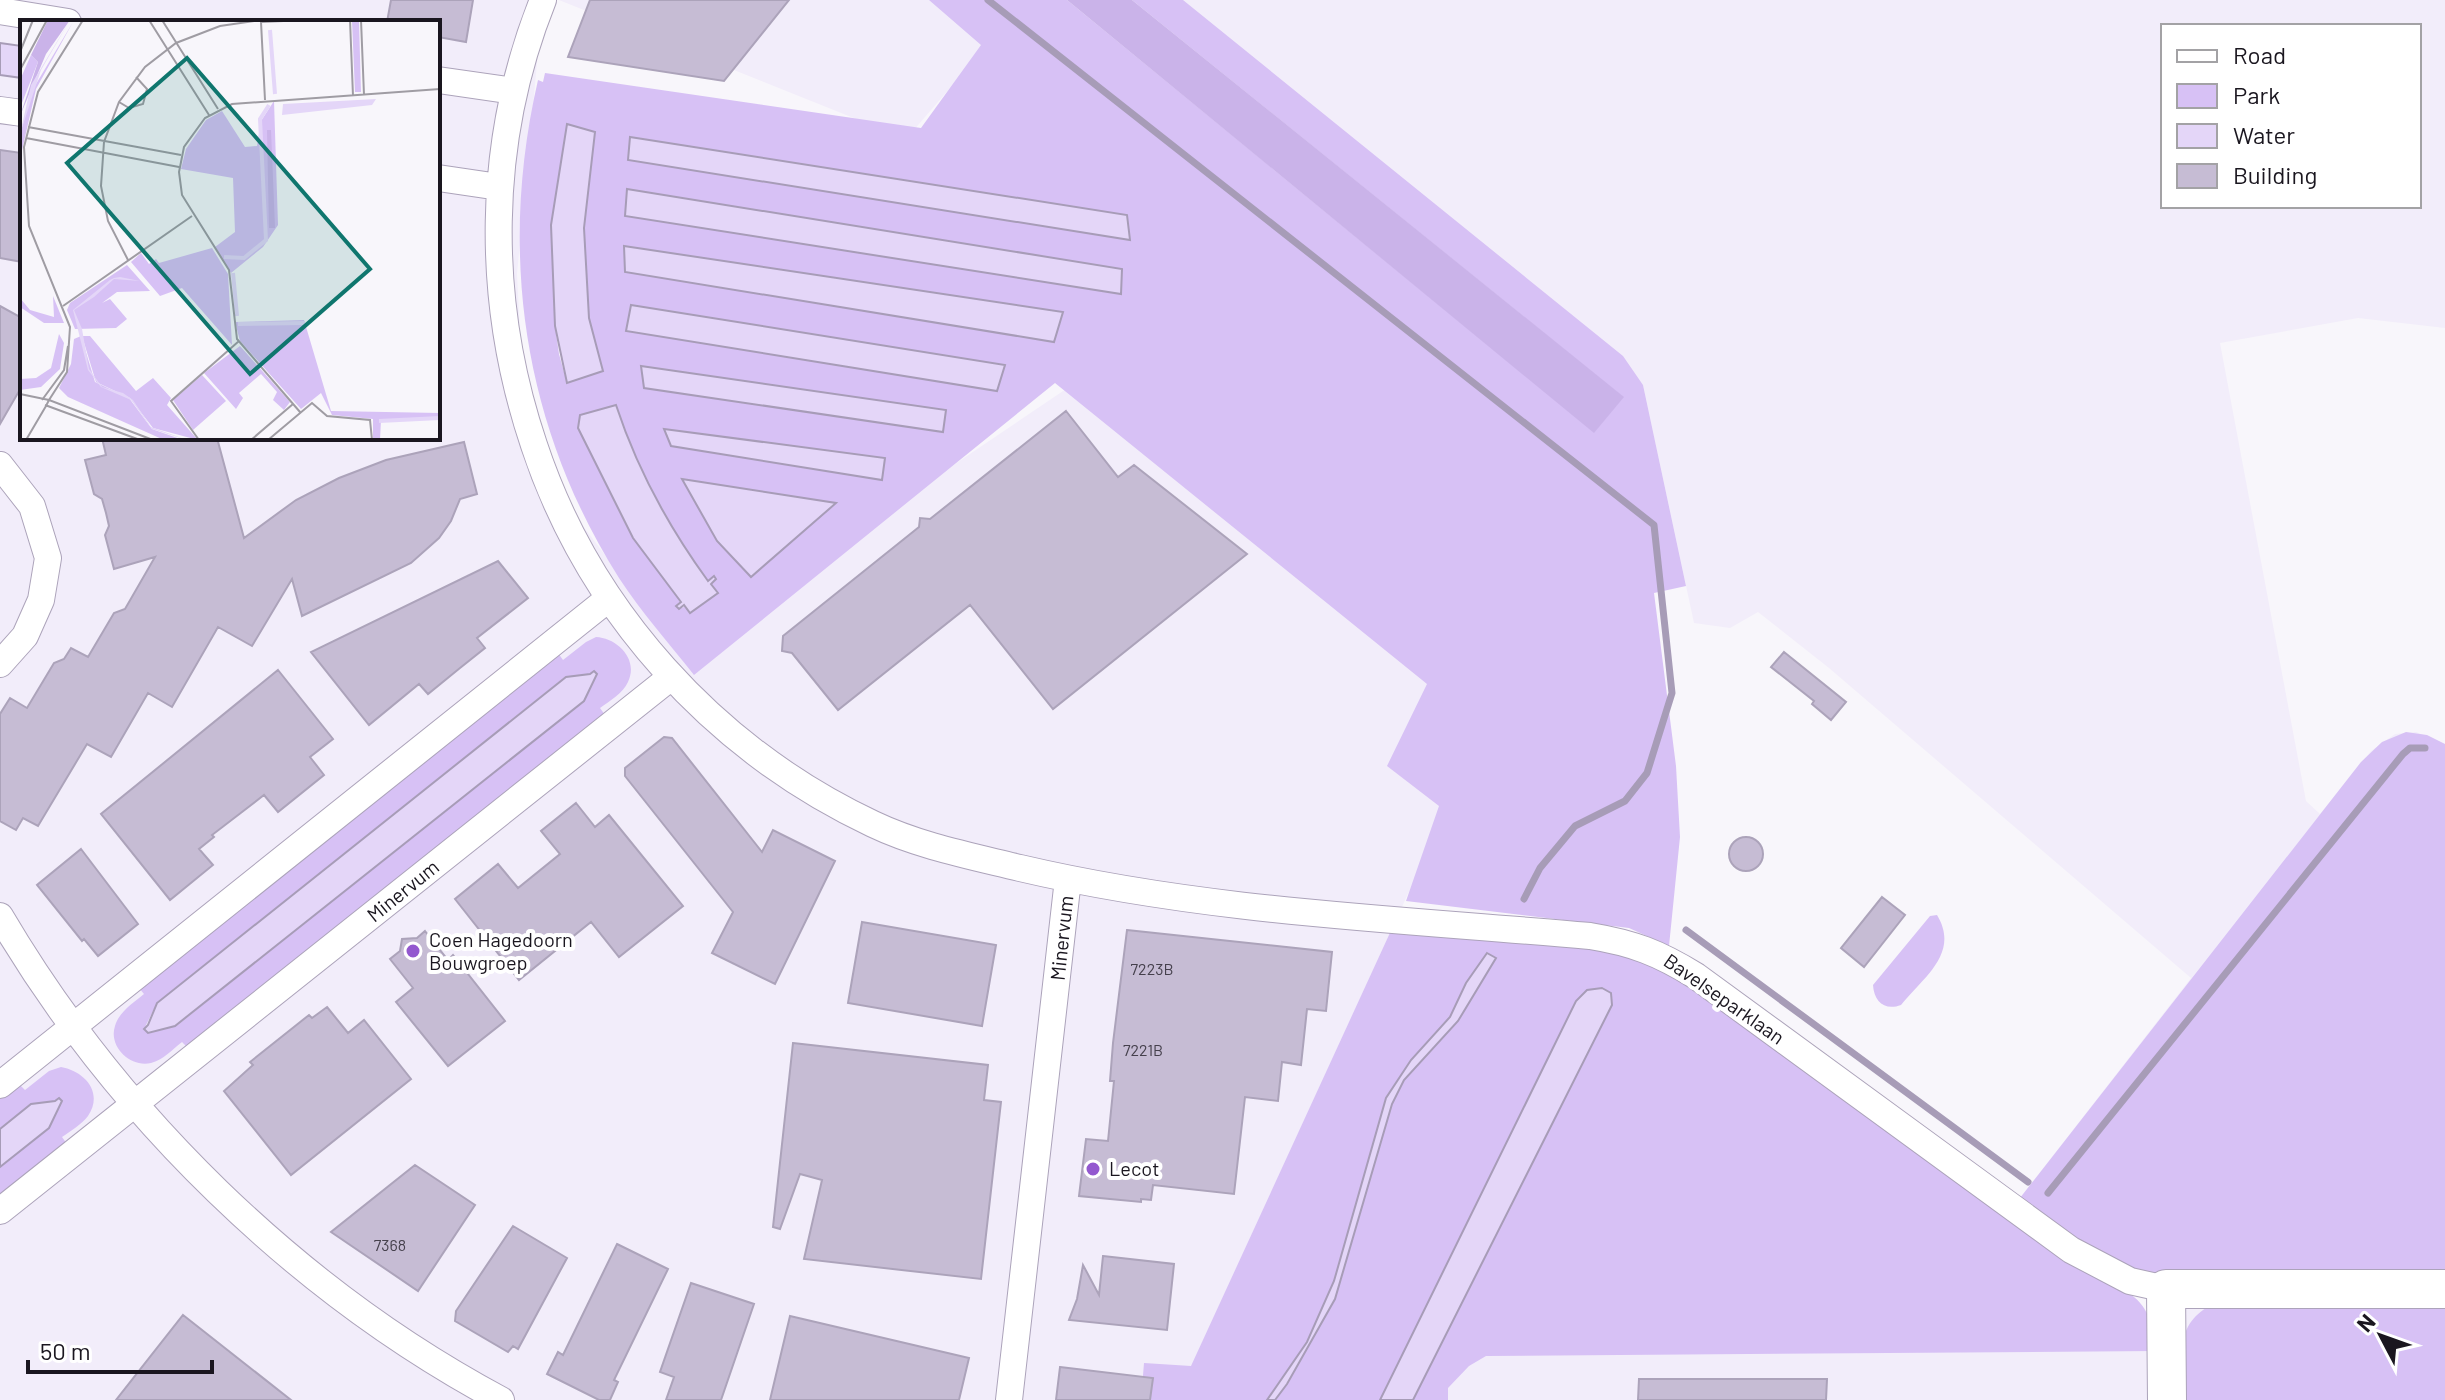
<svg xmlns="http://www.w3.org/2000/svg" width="2445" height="1400" font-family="Barlow,sans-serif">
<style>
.built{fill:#f2edfa;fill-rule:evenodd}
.green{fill:#d7c1f5;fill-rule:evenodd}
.forest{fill:#cab3e9}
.water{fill:#e4d6f8;stroke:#a79cb7;stroke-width:2}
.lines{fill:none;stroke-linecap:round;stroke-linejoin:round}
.stream{stroke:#a79cb7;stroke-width:7}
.building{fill:#c6bcd4;stroke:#aca3ba;stroke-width:2}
.street-casing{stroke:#aca3ba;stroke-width:28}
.secondary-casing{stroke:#aca3ba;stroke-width:40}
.street{stroke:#fff;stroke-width:26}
.secondary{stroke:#fff;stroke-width:38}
.poi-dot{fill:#9358cf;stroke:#fff;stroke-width:3}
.labels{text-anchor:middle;stroke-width:8;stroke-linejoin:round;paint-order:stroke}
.number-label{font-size:16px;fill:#45404c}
.street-label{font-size:20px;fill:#1a161f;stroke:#fff}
.poi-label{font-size:20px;fill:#1a161f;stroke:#fff;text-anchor:start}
.inset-river{fill:none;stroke:#e4d6f8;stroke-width:4}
.inset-road{fill:none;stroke:#9f9ca3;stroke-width:2}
.view{fill:#0f766e;fill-opacity:0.15;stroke:#0f766e;stroke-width:4}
.inset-edge{fill:none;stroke:#1a161f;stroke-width:4}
</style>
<rect width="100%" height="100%" fill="#f8f6fb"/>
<path class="built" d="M0 0H543L517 274 526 451 678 651 1072 385 1490 715 1200 1347 2155 1351 2150 1274 2020 1198 2191 978 1829 668 1758 612 1730 628 1694 623 1643 385 1181 0H2445V328L2358 318 2220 343 2306 801 2320 814 2371 751 2395 734 2416 732 2445 744V1400H0ZM22 22H438V438H22ZM2163 26H2419V206H2163Z
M559 0H949L989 43 906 139Z"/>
<path class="green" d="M929 0H1067L1594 432 1623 397 1132 0H1183L1623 356 1643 385 1686 586 1654 593 1676 766 1680 837 1669 946 1629 928 1406 901 1439 806 1387 766 1427 684 1055 383 694 675C669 643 641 612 619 578 523 426 498 254 538 80L543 82 545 73 921 128 981 45ZM568 125 595 132 584 228 589 318 603 371 567 383 559 354 555 326 564 142ZM616 405C632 453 653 499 680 542 691 560 705 576 717 593L679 609 681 602 633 538 580 415Z
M596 637C617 638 639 659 628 682 623 693 610 701 600 708L605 715 188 1048 182 1042C173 1049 163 1060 151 1063 131 1068 108 1047 115 1026 119 1012 133 1003 144 994L139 988 558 653 563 660 586 642ZM590 674 597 675 584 701 176 1026 144 1029 157 1003 565 677Z
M2406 732 2427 735 2445 744V1278H2174L2140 1271 2076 1239 2020 1198 2361 762 2382 742Z
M1937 915C1960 953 1924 977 1901 1005 1885 1011 1874 1002 1873 985L1930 916Z
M1394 924 1603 951 1640 960 1683 982 2134 1297C2152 1312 2152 1330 2155 1351L1486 1356 1469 1366 1448 1388V1400H1141L1144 1363 1191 1366Z
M61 1067C84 1071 104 1092 88 1116 82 1124 71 1131 62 1137L67 1144 0 1198V1167L49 1128 55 1101 31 1104 0 1129V1099L19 1084 25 1090 49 1071Z
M2445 1301V1400H2179C2181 1362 2173 1322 2214 1304Z"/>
<path class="forest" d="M1067 0H1132L1624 397 1594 433Z"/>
<path class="water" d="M0 43 22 46V78L0 75Z
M567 124 595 132 584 228 589 318 603 371 567 383 555 326 551 225Z
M630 137 1127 215 1130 240 628 160Z
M627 189 1122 269 1121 294 625 216Z
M624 246 1063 312 1054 342 625 272Z
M631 305 1005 365 997 391 626 331Z
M641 366 946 410 943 432 644 388Z
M616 405C637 469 668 526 708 581L714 576 716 579 711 584 718 593 690 613 684 605 679 609 676 606 681 602 633 538 578 428 580 415Z
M664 429 885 458 882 480 671 446Z
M682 479 836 503 751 577 717 541Z
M594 671 597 674 584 701 175 1026 148 1033 144 1029 148 1025 157 1003 566 677 590 674Z
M1487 953 1496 958 1458 1021 1404 1080 1392 1104 1335 1299 1287 1384 1275 1400H1267L1307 1342 1334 1281 1386 1098 1411 1060 1450 1017 1466 983Z
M1602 988 1611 993 1612 1005 1413 1400H1380L1576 1001 1587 990Z
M59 1098 62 1101 49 1128 0 1167V1129L31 1104 55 1101Z"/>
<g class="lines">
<path class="stream" d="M988 0 1654 525 1672 693 1647 773 1625 801 1575 826 1540 868 1524 899
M1686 930 2028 1182
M2048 1193 2403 754 2410 748H2425"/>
</g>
<path class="building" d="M391 0H473L466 42 438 37V22H387Z
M590 0H789L724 81 568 57Z
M0 150 22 153V262L0 258Z
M0 306 22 318V386L0 424Z
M1066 411 1118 477 1134 465 1247 554 1053 709 970 605 838 710 792 653 782 651 783 636 919 527 920 518 930 519Z
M102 438H217L244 538 296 500 339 478 386 460 464 442 477 494 460 499 451 521 439 538 411 563 302 616 292 579 252 646 218 627 172 707 148 693 111 757 87 744 38 826 23 818 16 830 0 821V714L10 698 27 708 54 663 64 659 71 648 88 657 114 613 125 609 155 557 114 569 105 535 109 526 106 513 102 499 94 494 85 460 106 455Z
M498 561 528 598 477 638 485 648 460 668 428 694 419 684 369 725 311 652Z
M1784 652 1846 702 1831 720 1812 704 1814 701 1771 667Z
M278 670 333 739 310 757 324 775 278 812 264 795 212 835 214 837 199 849 213 865 170 900 101 814Z
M664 737 672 738 762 852 773 830 835 861 775 984 712 953 733 912 625 776V768Z
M576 803 595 827 609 815 683 906 619 957 591 922 519 980 455 899 498 864 518 888 560 854 541 831Z
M1729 854a17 17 0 1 1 34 0a17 17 0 1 1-34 0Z
M81 849 138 924 98 956 84 939 82 941 37 885Z
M1882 897 1905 915 1864 967 1841 948Z
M862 922 996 945 982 1026 848 1003Z
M1127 930 1332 952 1326 1011 1307 1009 1301 1065 1282 1062 1278 1101 1245 1097 1234 1194 1153 1185 1151 1200 1141 1199V1202L1079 1196 1086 1139 1108 1141 1114 1081H1110L1113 1043Z
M425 931 448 960 453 955 505 1021 448 1066 396 1002 413 988 390 959 400 951 402 939 417 938Z
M327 1007 348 1033 364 1020 411 1079 291 1175 224 1091 253 1065 250 1062 309 1015 312 1018Z
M793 1043 988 1065 984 1100 1001 1102 981 1279 804 1259 822 1180 800 1174 780 1229 773 1227Z
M415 1165 475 1205 418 1291 331 1232Z
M513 1226 567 1258 518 1349 513 1346 508 1352 455 1321 456 1311Z
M617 1244 668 1269 614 1380 618 1382 610 1400H599L547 1374 558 1352 563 1355Z
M1103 1256 1174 1264 1167 1330 1069 1320 1077 1299 1083 1265 1099 1295Z
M691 1283 754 1304 721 1400H666L674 1377 660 1372Z
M183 1315 291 1400H116Z
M790 1316 969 1358 959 1400H770Z
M1060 1367 1153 1378 1150 1400H1056Z
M1639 1379H1827L1826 1400H1638Z"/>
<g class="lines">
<defs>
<path id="street" d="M543 0C486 142 485 300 534 445 589 611 714 749 873 824 919 846 971 856 1020 868 1207 912 1400 919 1590 936 1633 943 1659 953 1696 976L2071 1250 2130 1281 2166 1289
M0 11 68 22
M438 80 514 91
M0 110 22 113
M438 178 499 187
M0 465 32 506 48 558 41 600 25 636 0 664
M0 916C117 1115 297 1291 501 1400
M0 1085 608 599
M0 1211 671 677
M1009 1400 1068 879"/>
<path id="secondary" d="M2167 1400 2166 1289H2445"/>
</defs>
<use href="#street" class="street-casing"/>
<use href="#secondary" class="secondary-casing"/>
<use href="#street" class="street"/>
<use href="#secondary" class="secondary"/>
</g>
<g class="poi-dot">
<circle cx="413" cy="951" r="8"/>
<circle cx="1093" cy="1169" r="8"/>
</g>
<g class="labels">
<g class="number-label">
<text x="1152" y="975">7223B</text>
<text x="1143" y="1056">7221B</text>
<text x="390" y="1251">7368</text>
</g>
<g class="street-label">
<text transform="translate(403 891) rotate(-39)" y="7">Minervum</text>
<text transform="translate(1062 938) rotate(-84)" y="7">Minervum</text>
<text transform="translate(1724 999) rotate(35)" y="7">Bavelseparklaan</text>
</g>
<g class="poi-label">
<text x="429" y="947">Coen Hagedoorn<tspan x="429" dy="23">Bouwgroep</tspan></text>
<text x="1109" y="1176">Lecot</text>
</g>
</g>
<g transform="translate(20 20)">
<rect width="420" height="420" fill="#f8f6fb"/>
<path d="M332 1 339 2 341 72H335ZM53 2 16 69 0 139V114L13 69ZM11 35 18 42 0 88V60ZM254 81 258 205 243 227 211 253 195 227 215 212 213 158 161 149 166 129 186 100 202 91 225 127 237 126 241 101ZM192 228 208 254 212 325 162 268 140 276 111 242 121 233 129 244 136 239 139 243ZM107 245 130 271 97 272 82 283 90 279 107 299 96 308 55 309 47 290 50 283ZM33 276 44 303H24L0 287V278L10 290 34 297ZM284 300 311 391 420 393V400H361L360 420H353V399L312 395 301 373 281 389 220 321 215 302ZM39 314 44 323 40 349 21 367 0 370V359L16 358 31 348ZM61 316 75 362 109 378 132 409 163 420H144L48 377 39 368 51 344 54 319ZM62 316H70L116 371 133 358 151 378 147 385 178 420 133 408 110 378 76 362ZM220 326 270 382 264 390 253 380 257 372 241 354 219 373 223 378 216 389 184 353ZM182 355 206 381 173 410 153 380Z" fill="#d7c1f5"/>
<path d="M28 0H50L26 34 0 96 18 42 11 35ZM247 110H251L255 208H249Z" fill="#cab3e9"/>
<path d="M50 0 21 50 0 114 11 65ZM356 79 352 85 262 95 263 84ZM100 257 120 261 94 259 74 277 54 290 62 309 69 349 82 367 103 373 113 380 131 407 167 420 132 409 111 380 81 367 68 350 53 290 90 260 94 258Z" fill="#e4d6f8"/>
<path class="inset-river" d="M250 10 255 74M204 237 224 238 246 220 240 99 249 85M213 253 217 296M218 304 285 303M359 401 420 398"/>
<path class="inset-road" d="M63 0 18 72 4 127 9 206 50 307 47 352 29 380 133 420M129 0 189 95M142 0 198 89M330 0 333 76M341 0 344 75M0 32 13 0M0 50 27 0M245 80 241 2 286 0M99 82 109 88 123 84 127 69 116 57M8 107 161 135M6 118 159 147M108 240 88 201 81 166 84 122 99 82 125 47 156 23 200 6 241 0M43 286 172 196M0 374 29 380 26 386M22 380 44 350 48 326M25 385 120 420M280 392 217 319 209 250 162 175 159 152 164 127 185 98 212 84 420 69M6 420 26 386M179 420 151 381 219 321M231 420 273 384M248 420 292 383 307 396 350 400 352 420"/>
<path class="view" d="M167 38 350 249 230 354 47 143Z"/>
<rect width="420" height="420" class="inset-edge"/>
</g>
<rect x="2161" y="24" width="260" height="184" fill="#ffffff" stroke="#a3a2a5" stroke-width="2"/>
<rect x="2177" y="50" width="40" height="12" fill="#ffffff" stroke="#a3a2a5" stroke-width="2"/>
<text x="2233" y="64" font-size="24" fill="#1a161f">Road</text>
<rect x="2177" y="84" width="40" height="24" fill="#d7c1f5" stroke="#a3a2a5" stroke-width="2"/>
<text x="2233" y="104" font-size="24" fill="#1a161f">Park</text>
<rect x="2177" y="124" width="40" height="24" fill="#e4d6f8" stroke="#a3a2a5" stroke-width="2"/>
<text x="2233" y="144" font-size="24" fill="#1a161f">Water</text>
<rect x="2177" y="164" width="40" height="24" fill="#c6bcd4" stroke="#a3a2a5" stroke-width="2"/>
<text x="2233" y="184" font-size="24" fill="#1a161f">Building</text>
<g transform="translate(2381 1336) rotate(311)" stroke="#ffffff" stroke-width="6" paint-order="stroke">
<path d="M0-6L14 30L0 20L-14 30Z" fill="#1a161f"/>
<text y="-12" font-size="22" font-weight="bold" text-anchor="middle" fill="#1a161f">N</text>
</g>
<path d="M28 1360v12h184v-12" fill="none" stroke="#1a161f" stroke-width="4"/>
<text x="40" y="1360" font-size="24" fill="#1a161f" stroke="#ffffff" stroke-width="6" paint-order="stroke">50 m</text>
</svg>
